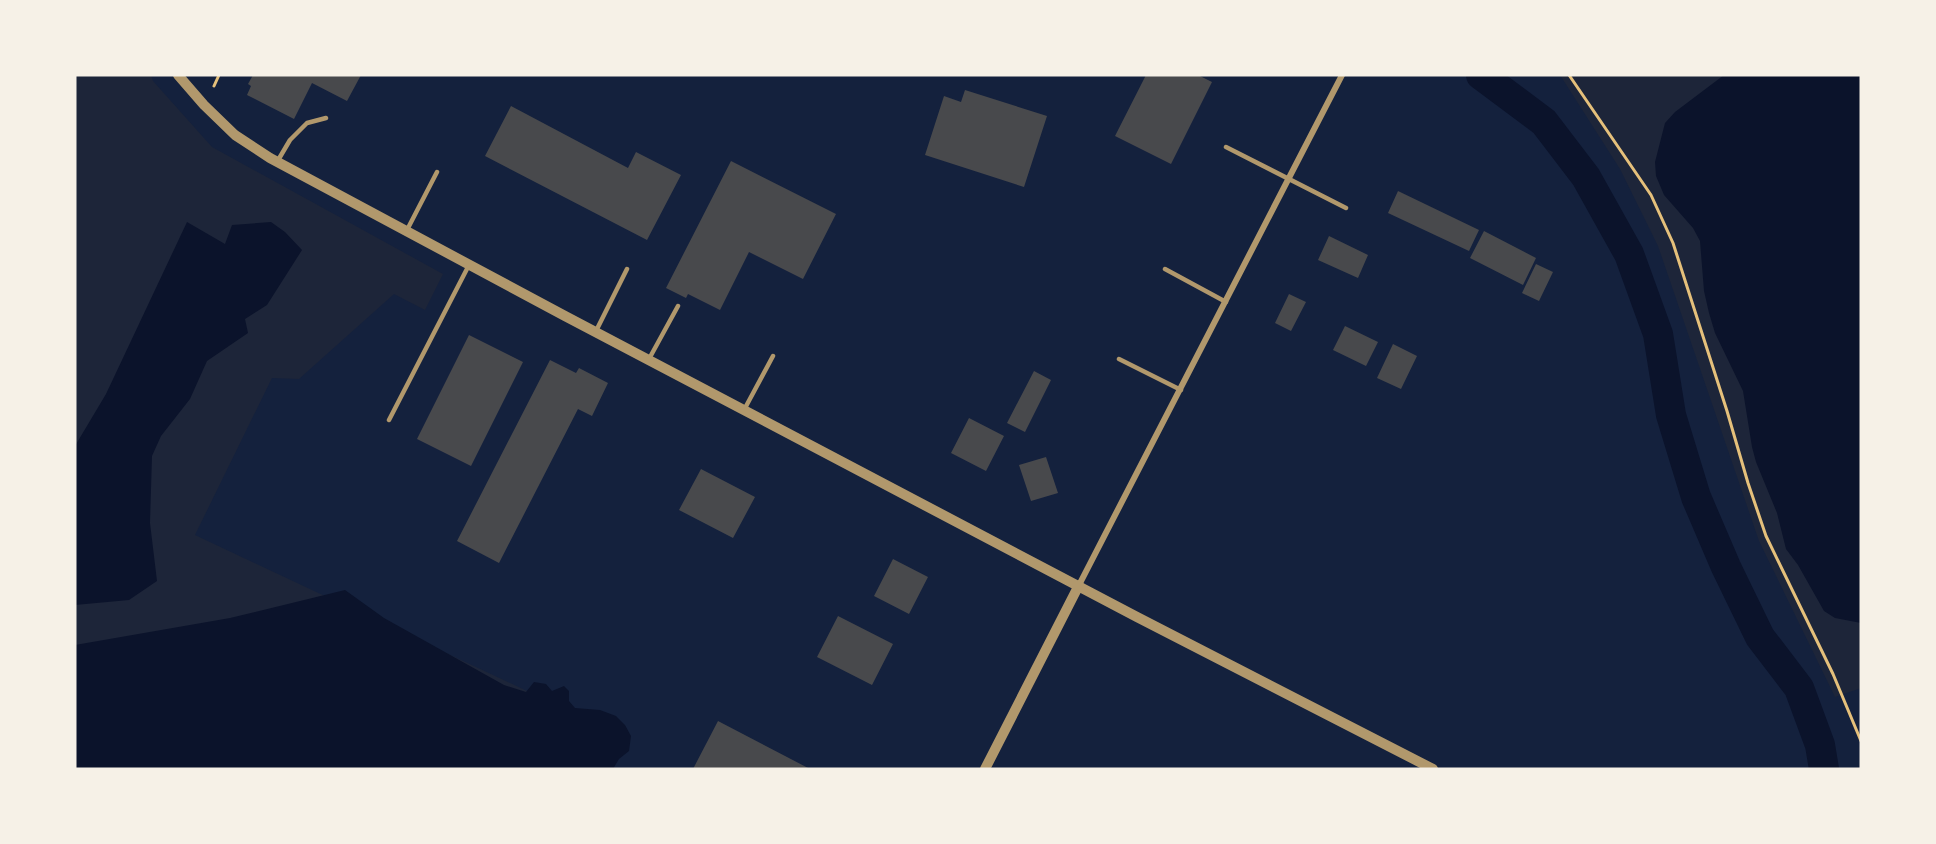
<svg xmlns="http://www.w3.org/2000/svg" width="1936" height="844" font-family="'Space Grotesk',sans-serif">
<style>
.green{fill:#1d2539}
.water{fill:#0b132b}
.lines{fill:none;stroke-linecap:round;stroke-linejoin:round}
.river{stroke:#0b132b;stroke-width:30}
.building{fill:#48494c}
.path{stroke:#e5c07b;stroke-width:3}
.service{stroke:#b1986c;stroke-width:4.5}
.minor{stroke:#b1986c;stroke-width:6}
.tertiary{stroke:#b1986c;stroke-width:10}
</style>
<rect width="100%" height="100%" fill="#14213d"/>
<path class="green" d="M75 75H151L153 81 212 147 443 274 425 310 394 294 299 379 272 378 195 535 627 738 75 769Z
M1560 75H1861V688L1835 697 1759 541 1658 246 1620 169Z"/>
<path class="water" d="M1724 75H1861V623L1835 618 1824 611 1798 565 1786 549 1777 513 1756 462 1752 447 1743 391 1715 333 1709 313 1704 291 1700 241 1693 228 1664 195 1656 176 1655 162 1665 123 1675 112Z
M187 222 225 244 232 225 271 222 285 232 302 250 267 305 245 319 248 333 207 361 190 399 161 436 152 456 150 523 157 581 129 600 75 605V446L106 394Z
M345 590 384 618 504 685 526 692 534 682 546 684 552 691 564 686 569 691V701L575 708 600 710 616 716 625 725 631 736 629 751 619 759 613 769H75V645L230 618Z"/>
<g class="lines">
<path class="river" d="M1481 75 1544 122 1586 177 1629 254 1658 334 1671 415 1696 497 1726 567 1760 637 1799 688 1820 745 1824 769"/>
</g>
<path class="building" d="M253 75H361L347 101 312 83 294 119 247 95 251 86 248 84Z
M1146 75H1198L1212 82 1171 164 1115 136Z
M965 90 1047 116 1024 187 925 155 944 96 961 102Z
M511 106 628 168 636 152 681 175 647 240 485 156Z
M731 161 836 214 803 279 749 252 720 310 688 294 686 298 666 288Z
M1398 191 1479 230 1469 251 1388 213Z
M1484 231 1536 258 1523 285 1470 258Z
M1329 236 1368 255 1358 278 1318 260Z
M1536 264 1553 272 1539 301 1522 293Z
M1289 294 1306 302 1291 331 1275 323Z
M1345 326 1378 342 1366 366 1333 350Z
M469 335 523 362 471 466 417 439Z
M1393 344 1417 356 1401 389 1377 378Z
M550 360 576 373 579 368 608 383 592 416 578 409 499 563 457 541Z
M1034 371 1051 380 1025 432 1007 423Z
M969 418 1004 436 986 471 951 453Z
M1046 457 1058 493 1031 501 1019 465Z
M701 469 755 497 733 538 679 510Z
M893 559 928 577 909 614 874 596Z
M838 616 893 644 872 685 817 657Z
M718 721 810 769H693Z"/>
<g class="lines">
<path class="path" d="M1569 75 1651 195 1673 243 1727 411 1748 483 1766 536 1833 674 1861 741
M214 86 219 75"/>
<path class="service" d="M1226 147 1346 208
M277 162 290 140 307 123 326 118
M407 230 437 172
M1165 269 1226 302
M596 331 627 269
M649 359 678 306
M1119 359 1181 390
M744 410 773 356
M389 420 469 265"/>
<path class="minor" d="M1079 585 1342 75"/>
<path class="tertiary" d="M178 75 204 105 235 135 270 158 565 316 1137 617 1433 769
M985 769 1079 585"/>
</g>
<rect width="1936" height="844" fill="none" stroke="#f6f1e7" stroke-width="153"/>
</svg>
